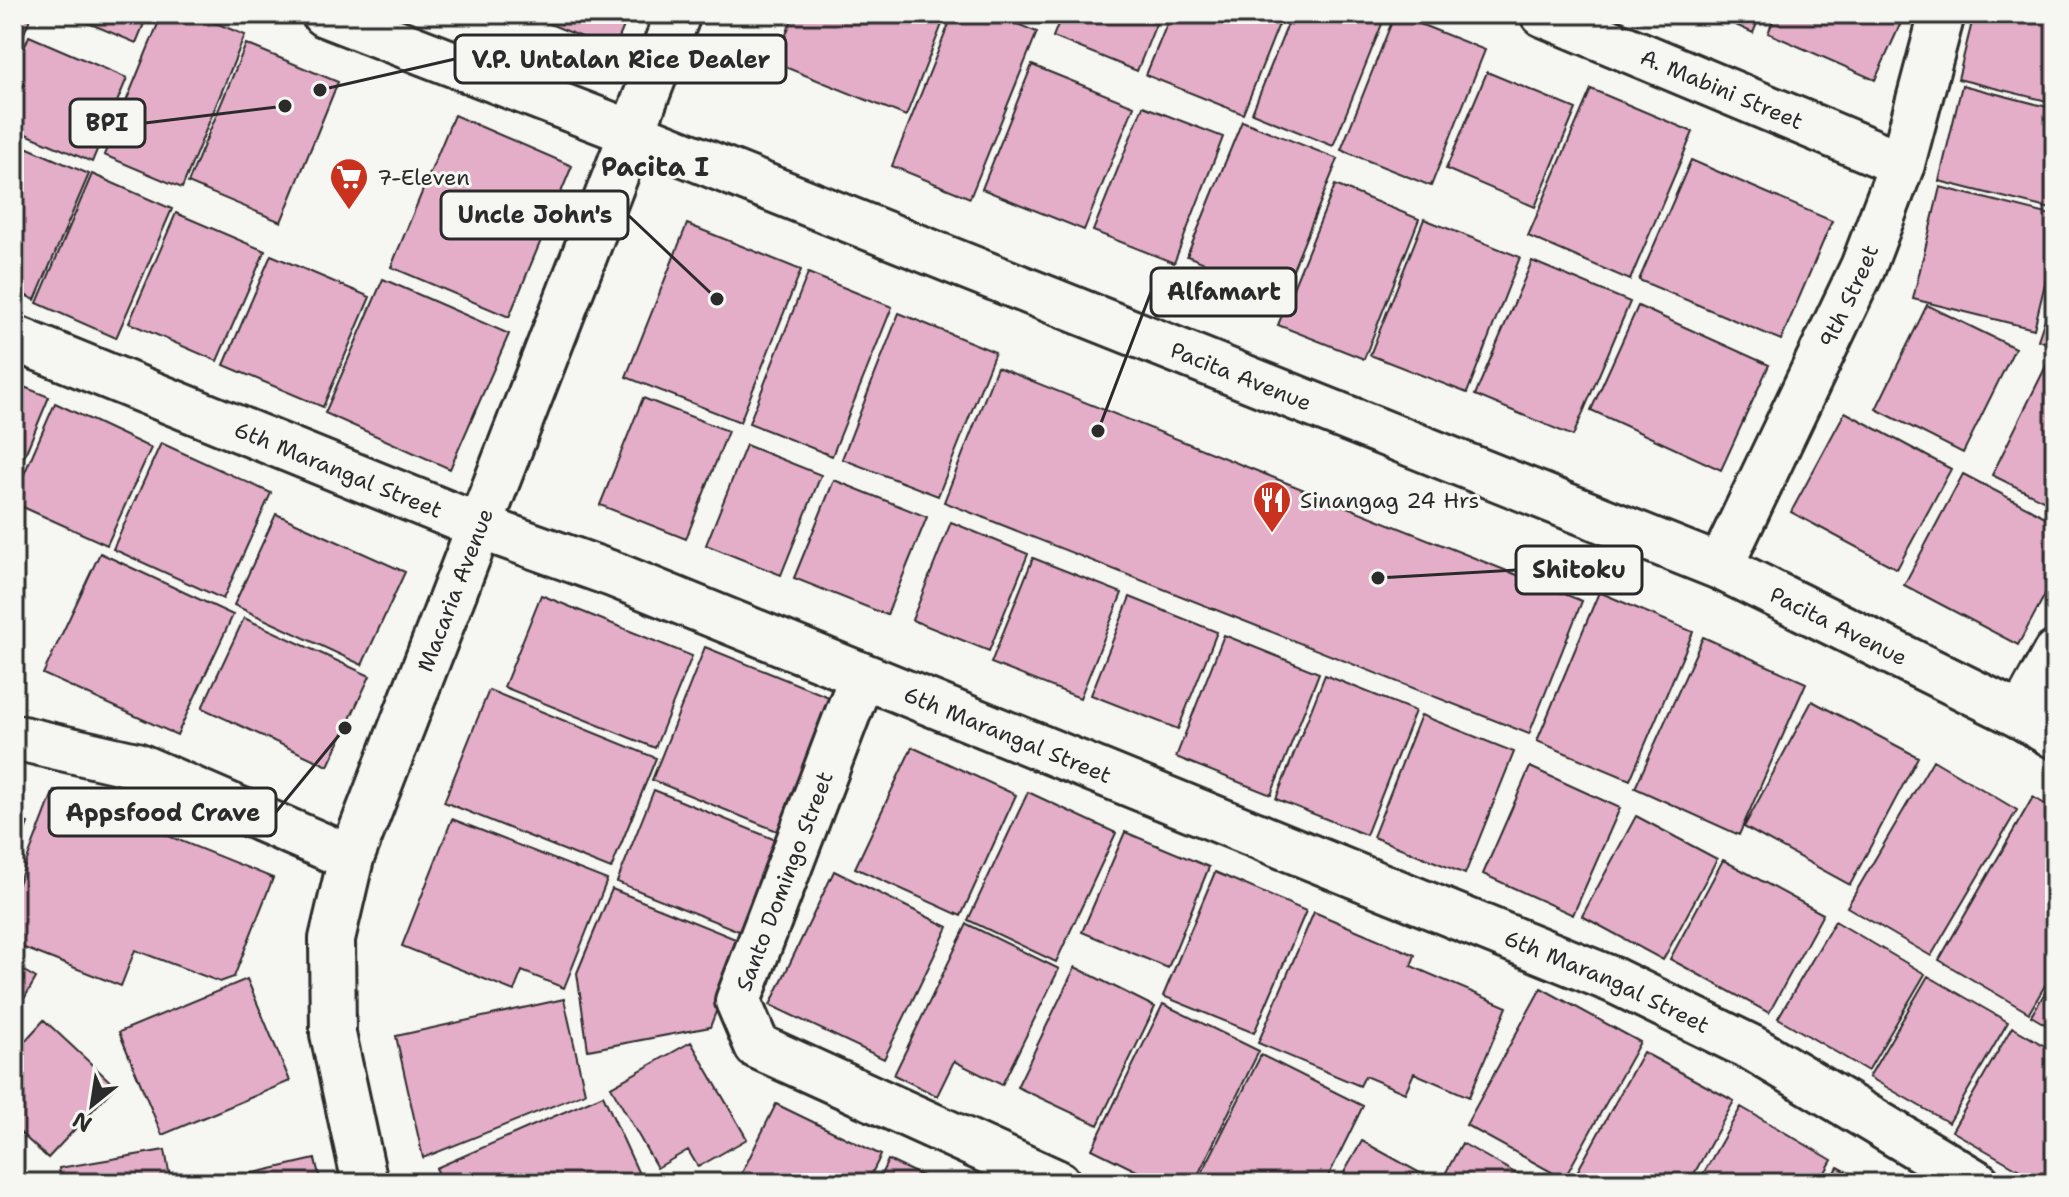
<svg xmlns="http://www.w3.org/2000/svg" width="2069" height="1197" font-family="'Shantell Sans',sans-serif">
<style>
.building{fill:#e4aec8;stroke:#2b2b2b;stroke-width:2}
.lines{fill:none;stroke-linecap:round;stroke-linejoin:round}
.street-casing{stroke:#2b2b2b;stroke-width:50}
.secondary-casing{stroke:#2b2b2b;stroke-width:50}
.street{stroke:#f6f6f2;stroke-width:44}
.secondary{stroke:#f6f6f2;stroke-width:44}
.labels{text-anchor:middle;stroke-width:6;stroke-linejoin:round;paint-order:stroke}
.street-label{font-size:22px;fill:#2b2b2b;stroke:#f6f6f2}
.poi-label{font-size:22px;fill:#2b2b2b;stroke:#f6f6f2;text-anchor:start}
.quarter-label{font-size:26px;font-weight:bold;fill:#2b2b2b;stroke:#f6f6f2}
.leader{fill:none;stroke:#2b2b2b;stroke-width:3}
.callout-dot{fill:#2b2b2b;stroke:#f6f6f2;stroke-width:3}
.callout{fill:#f6f6f2;stroke:#2b2b2b;stroke-width:3}
.callout-label{font-size:24px;text-anchor:middle;font-weight:bold;fill:#2b2b2b}
</style>
<rect width="100%" height="100%" fill="#f6f6f2"/>
<filter id="ink" filterUnits="userSpaceOnUse"><feTurbulence type="fractalNoise" baseFrequency=".0125" numOctaves="2"/><feDisplacementMap in="SourceGraphic" scale="16" xChannelSelector="R" yChannelSelector="G"/><feConvolveMatrix kernelMatrix="1 2 1 2 8 2 1 2 1" color-interpolation-filters="sRGB"/></filter>
<g filter="url(#ink)">
<path class="building" d="M14 14H32L14 57Z
M67 14H148L136 43Z
M162 14H194L245 35 182 188 104 155Z
M525 14H629L614 50Z
M794 14H946L906 116 775 63Z
M953 14H993L1037 32 970 198 892 166Z
M1062 14H1160L1137 71 1053 37Z
M1171 14H1283L1243 114 1146 75Z
M1292 14H1386L1333 146 1252 113Z
M1395 14 1485 50 1431 186 1341 150Z
M1712 14H1761L1753 33Z
M1776 14H1905L1875 80 1768 33Z
M1974 14H2055V103L1958 79Z
M29 36 127 78 92 162 14 129V72Z
M246 44 338 82 281 222 188 183Z
M1032 65 1134 106 1084 230 982 189Z
M1487 72 1576 109 1535 207 1446 169Z
M1962 85 2055 109V210L1939 181Z
M1591 89 1693 132 1630 280 1528 236Z
M1143 106 1223 137 1174 263 1093 231Z
M454 115 572 166 509 317 391 267Z
M1242 121 1338 159 1283 294 1187 256Z
M14 142 89 174 35 300 14 290Z
M1691 160 1832 221 1781 340 1639 280Z
M92 174 172 209 116 338 37 303Z
M1335 185 1419 219 1364 359 1278 325Z
M1940 187 2055 216V242L2034 329 1913 299Z
M176 213 265 251 217 361 129 323Z
M1424 219 1520 257 1467 393 1370 355Z
M687 224 801 270 740 422 626 377Z
M271 255 370 297 323 407 224 365Z
M1532 261 1630 302 1573 436 1475 395Z
M808 273 892 307 832 456 749 423Z
M383 279 509 334 450 469 325 413Z
M2055 289V346L2038 340Z
M1927 305 2015 348 1963 453 1876 409Z
M1638 306 1769 365 1721 470 1591 410Z
M899 313 995 352 938 496 842 459Z
M2050 358 2055 361V506L1992 475Z
M997 367 1582 601 1529 734 944 502Z
M14 383 49 397 14 481Z
M643 398 728 431 686 539 600 505Z
M55 403 151 448 107 545 14 503V497Z
M1845 412 1951 469 1897 569 1791 512Z
M161 443 271 493 223 599 113 549Z
M746 445 821 475 781 575 706 545Z
M1963 474 2055 522V576L2018 645 1904 585Z
M834 480 927 517 887 615 794 578Z
M276 514 405 572 362 665 234 605Z
M951 522 1028 554 989 651 912 620Z
M100 553 233 615 177 735 43 674Z
M1033 558 1122 593 1080 698 991 663Z
M1599 592 1693 632 1630 780 1537 741Z
M541 595 692 656 655 748 504 687Z
M1130 597 1217 632 1178 729 1091 695Z
M244 618 370 676 328 766 202 708Z
M1224 635 1319 673 1271 795 1176 757Z
M1703 637 1806 683 1739 835 1635 788Z
M705 647 841 702 787 835 652 780Z
M1325 675 1415 711 1366 835 1276 799Z
M489 690 656 758 611 869 444 802Z
M1812 701 1918 757 1850 885 1744 827Z
M1421 715 1514 752 1465 874 1373 837Z
M912 747 1016 795 961 916 855 868Z
M1933 760 2017 810 1931 956 1847 907Z
M1530 767 1620 808 1573 915 1483 874Z
M54 790 273 878 234 977 220 982 135 950 121 986 14 944V894Z
M654 790 783 843 746 934 617 882Z
M1028 792 1116 833 1056 962 968 920Z
M2033 797 2055 810V968L2029 1013 1939 960Z
M1636 816 1717 859 1663 960 1582 916Z
M14 818 28 823 14 859Z
M452 819 607 880 564 988 522 971 514 991 402 946Z
M1125 832 1209 867 1168 968 1082 932Z
M1723 860 1823 914 1769 1013 1670 959Z
M834 871 948 927 884 1059 770 1005Z
M1215 872 1306 911 1254 1033 1163 996Z
M612 889 743 942 710 1027 588 1050 577 973Z
M1314 912 1415 955 1411 966 1507 1007 1469 1097 1414 1073 1405 1093 1365 1076 1360 1086 1258 1043Z
M1835 921 1925 974 1868 1071 1778 1018Z
M967 924 1059 969 1002 1085 954 1061 937 1096 894 1075Z
M14 965 36 978 14 1016Z
M1075 967 1155 1007 1098 1125 1017 1087Z
M1928 976 2008 1022 1949 1123 1869 1077Z
M2055 976V1030L2031 1016Z
M247 979 290 1081 162 1135 119 1032Z
M1541 988 1640 1042 1564 1179 1466 1125Z
M564 999 585 1093 423 1158 396 1036Z
M1163 1004 1259 1051 1194 1183H1161L1092 1149Z
M44 1020 115 1086 48 1158 14 1127V1053Z
M2012 1027 2055 1052V1162L2042 1183 1952 1131Z
M691 1042 747 1139 698 1167 688 1150 657 1168 611 1087Z
M1643 1052 1734 1101 1689 1183H1571Z
M1261 1055 1363 1106 1325 1183H1197Z
M603 1095 639 1174 629 1183H443L436 1168Z
M776 1104 881 1155 867 1183H737Z
M1741 1107 1832 1160 1819 1183H1698Z
M1362 1141 1433 1180 1431 1183H1338Z
M1462 1143 1533 1183H1440Z
M165 1150 171 1183H61L59 1168Z
M315 1159 321 1183H224L223 1180Z
M888 1160 937 1183H877Z
M1838 1167 1868 1183H1829Z"/>
<g class="lines">
<defs>
<g id="street">
<path id="s1" d="M1543 14 1902 164"/>
<path id="s2" d="M14 338 478 526 615 575 1613 980 1752 1048 1977 1183"/>
<path id="s3" d="M1720 567 1863 267 1902 164 1942 14"/>
<path d="M862 676 738 1001 757 1046 1058 1183"/>
<path d="M2021 716 2055 654"/>
</g>
<g id="secondary">
<path id="s4" d="M324 14 632 133 1720 567 2021 716 2055 736"/>
<path d="M14 737 136 765 351 858"/>
<path id="s5" d="M365 1183 333 1034 332 939 351 858 678 14"/>
</g>
</defs>
<use href="#street" class="street-casing"/>
<use href="#secondary" class="secondary-casing"/>
<use href="#street" class="street"/>
<use href="#secondary" class="secondary"/>
</g>
</g>
<defs>
<symbol id="supermarket-pin" viewBox="-11 -11 22 30"><path d="M0 17L-7.5 6A9.5 9.5 0 1 1 7.5 6Z" fill="#c8321e" stroke="#f6f6f2"/><path d="M-6-5.5h2.5l.6 2H6L4.5 2H-2.5L-4.4-4H-6ZM-1.5 3.2a1.3 1.3 0 1 0 .1 0ZM3 3.2a1.3 1.3 0 1 0 .1 0Z" fill="#fff"/></symbol>
<symbol id="restaurant-pin" viewBox="-11 -11 22 30"><path d="M0 17L-7.5 6A9.5 9.5 0 1 1 7.5 6Z" fill="#c8321e" stroke="#f6f6f2"/><path d="M-5-6h1v4h1v-4h1v4h1v-4h1v5L-1.5 .5V6h-2V.5L-5-1ZM5-6V6H3V1.5H1.5Q1.5-4 5-6Z" fill="#fff"/></symbol>
</defs>
<g fill-rule="evenodd">
<use href="#supermarket-pin" x="327" y="155" width="44" height="60"/>
<use href="#restaurant-pin" x="1250" y="478" width="44" height="60"/>
</g>
<g class="labels">
<g class="street-label">
<text dy="8" stroke="none"><textPath href="#s1" startOffset="194">A. Mabini Street</textPath></text>
<text dy="8" stroke="none"><textPath href="#s3" startOffset="300">9th Street</textPath></text>
<text dy="8" stroke="none"><textPath href="#s4" startOffset="986">Pacita Avenue</textPath></text>
<text dy="8" stroke="none"><textPath href="#s2" startOffset="350">6th Marangal Street</textPath></text>
<text dy="8" stroke="none"><textPath href="#s5" startOffset="618">Macaria Avenue</textPath></text>
<text dy="8" stroke="none"><textPath href="#s4" startOffset="1634">Pacita Avenue</textPath></text>
<text dy="8" stroke="none"><textPath href="#s2" startOffset="1070">6th Marangal Street</textPath></text>
<text transform="translate(784 881) rotate(-69)" y="8">Santo Domingo Street</text>
<text dy="8" stroke="none"><textPath href="#s2" startOffset="1718">6th Marangal Street</textPath></text>
</g>
<g class="poi-label">
<text x="377" y="185">7-Eleven</text>
<text x="1300" y="508">Sinangag 24 Hrs</text>
</g>
<g class="quarter-label">
<text x="655" y="176">Pacita I</text>
</g>
</g>
<path class="leader" d="M320 90L455 59M285 106L145 123M717 299L628 215M1098 431L1151 292M1378 578L1516 570M345 728L276 812"/>
<g class="callout-dot">
<circle cx="320" cy="90" r="8"/>
<circle cx="285" cy="106" r="8"/>
<circle cx="717" cy="299" r="8"/>
<circle cx="1098" cy="431" r="8"/>
<circle cx="1378" cy="578" r="8"/>
<circle cx="345" cy="728" r="8"/>
</g>
<g class="callout">
<rect x="455" y="35" width="331" height="48" rx="8"/>
<rect x="70" y="99" width="75" height="48" rx="8"/>
<rect x="441" y="191" width="187" height="48" rx="8"/>
<rect x="1151" y="268" width="145" height="48" rx="8"/>
<rect x="1516" y="546" width="126" height="48" rx="8"/>
<rect x="49" y="788" width="227" height="48" rx="8"/>
</g>
<g class="callout-label">
<text x="621" y="68">V.P. Untalan Rice Dealer</text>
<text x="107" y="131">BPI</text>
<text x="535" y="223">Uncle John's</text>
<text x="1224" y="300">Alfamart</text>
<text x="1579" y="578">Shitoku</text>
<text x="163" y="821">Appsfood Crave</text>
</g>
<rect width="2069" height="1197" fill="none" stroke="#f6f6f2" stroke-width="48"/>
<rect x="24" y="24" width="2021" height="1149" fill="none" stroke="#2b2b2b" stroke-width="3" filter="url(#ink)"/>
<g transform="translate(92 1105) rotate(210)" stroke="#f6f6f2" stroke-width="6" paint-order="stroke">
<path d="M0-6L14 30L0 20L-14 30Z" fill="#2b2b2b"/>
<text y="-12" font-size="22" font-weight="bold" text-anchor="middle" fill="#2b2b2b">N</text>
</g>
</svg>
